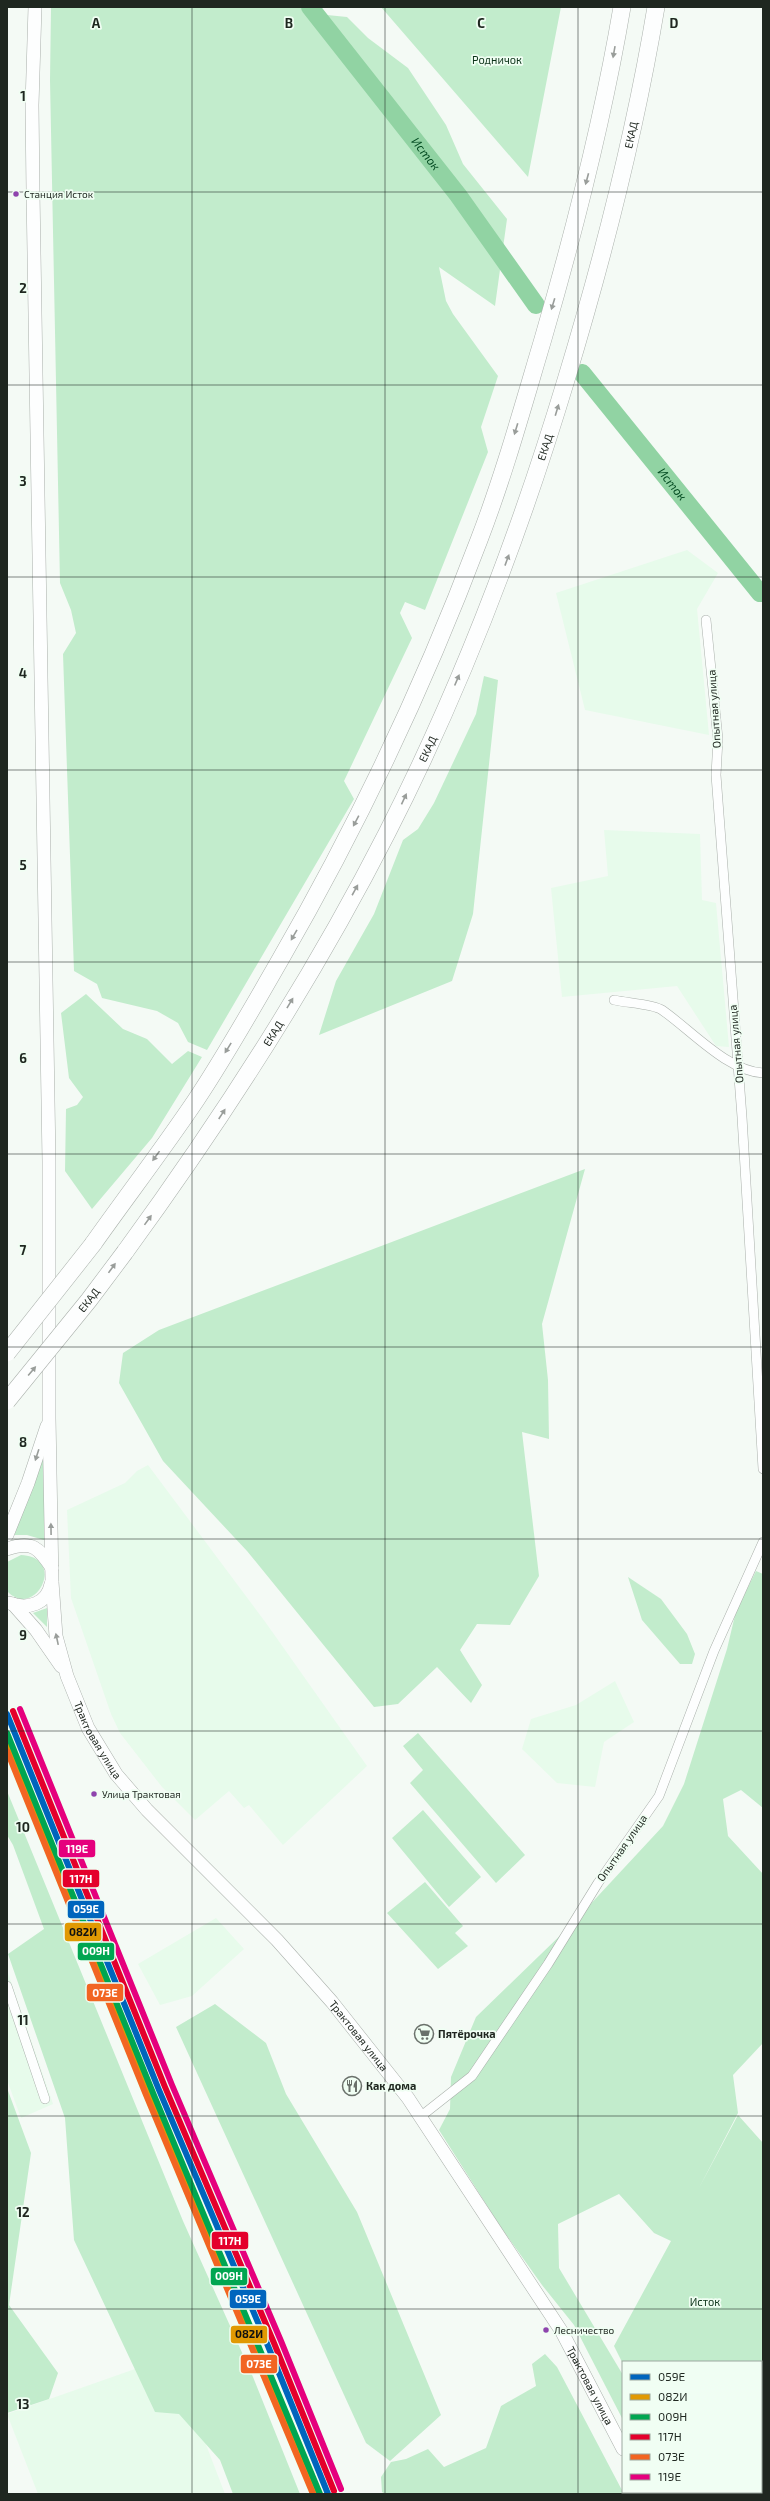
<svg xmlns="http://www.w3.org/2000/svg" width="770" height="2501" font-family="'Exo 2',sans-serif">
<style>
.built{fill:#e7fbeb}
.green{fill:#c2eccc}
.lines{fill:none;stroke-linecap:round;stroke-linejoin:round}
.river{stroke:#91d3a3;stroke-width:18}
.street-casing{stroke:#aab0ab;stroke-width:10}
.secondary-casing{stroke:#aab0ab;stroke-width:14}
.highway-casing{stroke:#aab0ab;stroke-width:18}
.street{stroke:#fdfefe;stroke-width:9}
.secondary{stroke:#fdfefe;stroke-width:13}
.highway{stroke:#fdfefe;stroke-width:17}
.highway-bridge-casing{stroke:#aab0ab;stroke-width:18;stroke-linecap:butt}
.highway-bridge{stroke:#fdfefe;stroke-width:17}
.rail-1-casing{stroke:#f0fef3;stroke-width:9}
.rail-2-casing{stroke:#f0fef3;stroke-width:9}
.rail-3-casing{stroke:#f0fef3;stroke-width:9}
.rail-4-casing{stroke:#f0fef3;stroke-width:9}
.rail-5-casing{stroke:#f0fef3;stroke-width:9}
.rail-6-casing{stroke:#f0fef3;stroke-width:9}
.rail-1{stroke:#0065bd;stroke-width:6}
.rail-2{stroke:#e19903;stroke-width:6}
.rail-3{stroke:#00a651;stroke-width:6}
.rail-4{stroke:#e4002b;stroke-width:6}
.rail-5{stroke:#f26522;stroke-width:6}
.rail-6{stroke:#e5007d;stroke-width:6}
.oneway{fill:#999d9a}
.grid{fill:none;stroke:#1f2720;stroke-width:1;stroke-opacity:0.55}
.bus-dot{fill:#8e44ad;stroke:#f0fef3;stroke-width:1.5}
.labels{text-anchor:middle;stroke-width:3.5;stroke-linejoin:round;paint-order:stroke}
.bus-label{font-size:10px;fill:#1f2720;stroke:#f0fef3;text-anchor:start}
.park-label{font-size:11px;fill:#0c3319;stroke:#f0fef3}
.street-label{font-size:11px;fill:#1f2720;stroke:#f0fef3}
.poi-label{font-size:11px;font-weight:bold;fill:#1f2720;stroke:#f0fef3;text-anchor:start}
.water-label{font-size:12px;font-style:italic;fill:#054d23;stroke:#f0fef3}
.grid-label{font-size:13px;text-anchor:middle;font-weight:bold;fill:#1f2720;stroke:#f0fef3;stroke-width:3.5;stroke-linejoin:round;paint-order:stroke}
.line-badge{stroke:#f0fef3;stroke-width:1.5}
.badge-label{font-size:11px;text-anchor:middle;font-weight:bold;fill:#fff}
.pale-badge-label{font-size:11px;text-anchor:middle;font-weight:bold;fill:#111}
</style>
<rect width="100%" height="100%" fill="#f4faf5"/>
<path class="built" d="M687 550 718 573 697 609 709 735 585 710 556 593Z
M604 830 700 834 702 900 716 903 729 1047 716 1046 677 986 562 997 551 888 608 876Z
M148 1465 266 1623 367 1766 283 1845 249 1805 244 1808 229 1791 195 1820 162 1787 120 1733 111 1714 71 1598 67 1510 125 1483 137 1471Z
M615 1681 634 1722 604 1742 595 1787 557 1783 522 1749 531 1719 576 1705Z
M216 1918 244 1949 192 1996 160 2005 138 1964Z
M7 1970 53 2104 21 2118 7 2080Z
M172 2356 225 2494H38L7 2414Z"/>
<path class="green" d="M51 7H301L307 13 347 17 368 38 408 68 446 125 463 164 507 219 495 306 439 267 446 301 453 314 498 376 481 427 488 452 425 610 405 602 400 613 412 638 344 781 354 799 207 1050 188 1042 178 1023 157 1011 102 998 97 984 74 971 63 654 76 633 71 610 60 583 50 80Z
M381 7H561L528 177Z
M484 676 498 680 473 914 452 981 319 1035 336 981 374 914 403 840 418 829 434 803 476 714Z
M86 994 123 1029 147 1039 172 1064 188 1051 202 1057 152 1138 92 1209 65 1171 66 1109 77 1105 83 1097 69 1078 61 1013Z
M585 1169 542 1324 548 1380 549 1439 522 1432 539 1576 510 1625 477 1624 460 1650 482 1685 471 1703 437 1667 398 1704 374 1707 247 1551 163 1461 119 1383 123 1353 159 1330Z
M44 1454V1540L27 1535H14Z
M21 1555C68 1557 35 1621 7 1591V1562Z
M756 1571 763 1574V1808L741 1790 723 1799 728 1836 763 1874V2043L733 2075 738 2113 699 2188 738 2115 763 2143V2427L761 2432V2362H623V2364L614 2346 671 2241 654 2233 619 2194 558 2224 559 2268 623 2375V2420L574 2325 542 2285 500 2226 439 2130 450 2109 451 2077 476 2017 572 1924 663 1826 684 1784 727 1649 736 1611Z
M628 1577 661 1599 687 1634 695 1654 692 1664H680L642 1620Z
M47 1608V1627L33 1613Z
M418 1733 525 1855 496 1883 410 1783 423 1770 403 1746Z
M7 1791 183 2221 253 2377 300 2494H233L220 2460 179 2414 155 2412 74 2240 65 2118 8 1954 44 1929 13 1845 7 1835Z
M423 1810 481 1877 449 1907 392 1838Z
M425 1882 463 1926 455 1933 468 1946 438 1969 387 1913Z
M215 2004 266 2043 286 2094 357 2212 441 2415 390 2461 366 2443 176 2027Z
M7 2088 31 2153 9 2305 58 2373 49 2399 7 2413Z
M545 2354 557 2367 624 2494H385L382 2492 381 2477 391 2462 406 2459 428 2449 444 2467 486 2448 501 2406 536 2386 532 2364Z"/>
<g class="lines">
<g class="river">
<path id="s1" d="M310 7 458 195 536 305"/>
<path id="s2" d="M582 373 760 593H763"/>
</g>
<defs>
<path id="street" d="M706 620 718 739 716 775 742 1117 763 1469
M614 1000C627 1003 653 1004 662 1010 691 1030 727 1071 763 1073
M7 1986 45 2099
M420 2117 472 2076 548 1964 598 1883 659 1796 714 1651 763 1542"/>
<g id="secondary">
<path id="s3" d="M35 7 32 105 33 192 49 1161V1418L52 1582 56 1636 67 1676 88 1728 116 1774 147 1810 277 1940 332 2002 408 2098 562 2332 623 2449"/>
<path d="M7 1535 28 1483 47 1426"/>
<path d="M7 1549C32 1540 39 1548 52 1568"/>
<path d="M9 1603C28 1610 47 1604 51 1584"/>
<path d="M13 1604 36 1630 61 1666"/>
<path d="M644 2492 645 2494"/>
</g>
<g id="highway">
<path d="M93 1244C127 1196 163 1149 196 1100 226 1055 253 1007 280 960 358 825 424 686 479 540 504 475 523 406 543 339 575 229 603 119 622 7"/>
<path id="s4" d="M125 1252C222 1119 312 980 387 833 461 688 519 536 566 380 603 258 635 133 656 7"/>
</g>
</defs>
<use href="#street" class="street-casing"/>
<use href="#secondary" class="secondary-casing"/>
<use href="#highway" class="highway-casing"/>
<use href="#street" class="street"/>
<use href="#secondary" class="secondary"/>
<use href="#highway" class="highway"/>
<defs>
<g id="highway-bridge">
<path d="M7 1353 93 1244"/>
<path id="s5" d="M7 1401 89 1300 125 1252"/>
</g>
</defs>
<use href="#highway-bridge" class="highway-bridge-casing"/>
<use href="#highway-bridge" class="highway-bridge"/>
<defs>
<path id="rail-1" d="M7 1714 159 2090 268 2346 328 2494"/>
<path id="rail-2" d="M7 1744 149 2094 316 2494"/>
<path id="rail-3" d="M7 1733 153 2093 320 2494"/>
<path id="rail-4" d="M13 1711 165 2087 274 2343 334 2491"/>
<path id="rail-5" d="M7 1751 146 2095 313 2494"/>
<path id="rail-6" d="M20 1709 172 2085 281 2341 341 2489"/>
</defs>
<use href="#rail-1" class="rail-1-casing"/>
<use href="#rail-2" class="rail-2-casing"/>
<use href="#rail-3" class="rail-3-casing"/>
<use href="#rail-4" class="rail-4-casing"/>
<use href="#rail-5" class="rail-5-casing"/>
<use href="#rail-6" class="rail-6-casing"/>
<use href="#rail-1" class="rail-1"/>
<use href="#rail-2" class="rail-2"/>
<use href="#rail-3" class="rail-3"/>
<use href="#rail-4" class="rail-4"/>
<use href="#rail-5" class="rail-5"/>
<use href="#rail-6" class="rail-6"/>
</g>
<defs><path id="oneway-solid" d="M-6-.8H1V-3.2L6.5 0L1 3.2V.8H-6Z"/></defs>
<g class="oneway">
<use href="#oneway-solid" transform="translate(614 52) rotate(100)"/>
<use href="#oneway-solid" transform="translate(587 179) rotate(105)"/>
<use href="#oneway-solid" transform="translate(553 304) rotate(107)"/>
<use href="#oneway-solid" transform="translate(557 410) rotate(-73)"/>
<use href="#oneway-solid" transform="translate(516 429) rotate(107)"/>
<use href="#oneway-solid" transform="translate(507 560) rotate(-70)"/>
<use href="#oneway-solid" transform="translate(457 680) rotate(-67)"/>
<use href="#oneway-solid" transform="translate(404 799) rotate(-65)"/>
<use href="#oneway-solid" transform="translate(356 821) rotate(118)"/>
<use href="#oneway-solid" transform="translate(355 890) rotate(-61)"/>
<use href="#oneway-solid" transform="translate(294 935) rotate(120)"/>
<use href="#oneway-solid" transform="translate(290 1003) rotate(-59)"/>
<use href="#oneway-solid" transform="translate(228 1048) rotate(122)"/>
<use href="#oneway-solid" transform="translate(222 1114) rotate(-57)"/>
<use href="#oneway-solid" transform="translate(156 1156) rotate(126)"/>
<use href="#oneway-solid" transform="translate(148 1220) rotate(-54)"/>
<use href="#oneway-solid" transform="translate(112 1268) rotate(-54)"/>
<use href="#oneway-solid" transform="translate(32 1371) rotate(-50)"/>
<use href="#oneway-solid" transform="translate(37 1455) rotate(108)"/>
<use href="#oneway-solid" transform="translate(51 1529) rotate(-91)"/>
<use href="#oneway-solid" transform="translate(57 1639) rotate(-102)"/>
</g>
<path class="grid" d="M192 7V2494M385 7V2494M578 7V2494M7 192H763M7 385H763M7 577H763M7 770H763M7 962H763M7 1154H763M7 1347H763M7 1539H763M7 1731H763M7 1924H763M7 2116H763M7 2309H763"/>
<defs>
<symbol id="supermarket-ring" viewBox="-11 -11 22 22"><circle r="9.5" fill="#f0fef3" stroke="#6a716b" stroke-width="1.5"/><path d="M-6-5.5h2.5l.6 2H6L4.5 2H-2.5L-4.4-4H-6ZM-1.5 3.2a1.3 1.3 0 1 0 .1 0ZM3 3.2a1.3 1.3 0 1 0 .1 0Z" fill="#6a716b"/></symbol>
<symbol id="restaurant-ring" viewBox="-11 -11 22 22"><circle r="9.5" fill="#f0fef3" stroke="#6a716b" stroke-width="1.5"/><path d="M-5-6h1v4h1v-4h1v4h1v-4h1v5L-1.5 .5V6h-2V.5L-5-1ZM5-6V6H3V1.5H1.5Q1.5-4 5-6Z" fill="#6a716b"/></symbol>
</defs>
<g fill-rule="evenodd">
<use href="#supermarket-ring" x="413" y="2023" width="22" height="22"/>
<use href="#restaurant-ring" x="341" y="2075" width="22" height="22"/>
</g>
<g class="bus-dot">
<circle cx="16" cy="194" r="3.5"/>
<circle cx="94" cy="1794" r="3.5"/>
<circle cx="546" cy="2330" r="3.5"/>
</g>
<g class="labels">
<g class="bus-label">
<text x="24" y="198">Станция Исток</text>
<text x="102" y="1798">Улица Трактовая</text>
<text x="554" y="2334">Лесничество</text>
</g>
<g class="park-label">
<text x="497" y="64">Родничок</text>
<text x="705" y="2306">Исток</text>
</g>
<g class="street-label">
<text dy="4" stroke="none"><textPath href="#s4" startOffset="1236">ЕКАД</textPath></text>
<text dy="4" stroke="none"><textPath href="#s4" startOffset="912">ЕКАД</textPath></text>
<text transform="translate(714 709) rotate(-94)" y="4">Опытная улица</text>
<text dy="4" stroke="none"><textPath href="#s4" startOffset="588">ЕКАД</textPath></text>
<text dy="4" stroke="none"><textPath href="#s4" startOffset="264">ЕКАД</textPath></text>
<text transform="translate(736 1044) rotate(-95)" y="4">Опытная улица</text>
<text dy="4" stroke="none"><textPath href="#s5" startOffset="130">ЕКАД</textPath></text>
<text dy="4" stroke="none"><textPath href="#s3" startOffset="1742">Трактовая улица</textPath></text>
<text transform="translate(622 1848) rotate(-55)" y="4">Опытная улица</text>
<text dy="4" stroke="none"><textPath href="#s3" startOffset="2138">Трактовая улица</textPath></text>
<text dy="4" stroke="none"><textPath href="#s3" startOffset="2558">Трактовая улица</textPath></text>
</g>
<g class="poi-label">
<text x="438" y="2038">Пятёрочка</text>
<text x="366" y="2090">Как дома</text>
</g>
<g class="water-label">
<text dy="4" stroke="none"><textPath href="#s1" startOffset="187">Исток</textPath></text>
<text dy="4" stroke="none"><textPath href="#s2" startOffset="143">Исток</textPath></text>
</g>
</g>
<g class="grid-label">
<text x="96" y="28">A</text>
<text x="289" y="28">B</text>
<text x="481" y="28">C</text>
<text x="674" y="28">D</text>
<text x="23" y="101">1</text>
<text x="23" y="293">2</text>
<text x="23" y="486">3</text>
<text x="23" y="678">4</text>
<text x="23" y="870">5</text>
<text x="23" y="1063">6</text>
<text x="23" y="1255">7</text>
<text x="23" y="1447">8</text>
<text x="23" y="1640">9</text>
<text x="23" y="1832">10</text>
<text x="23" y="2025">11</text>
<text x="23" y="2217">12</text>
<text x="23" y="2409">13</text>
</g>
<g class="line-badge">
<rect x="58" y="1839" width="38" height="19" rx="4" fill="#e5007d"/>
<rect x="62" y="1869" width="38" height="19" rx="4" fill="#e4002b"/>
<rect x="67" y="1900" width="38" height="19" rx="4" fill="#0065bd"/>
<rect x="64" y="1922" width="38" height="20" rx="4" fill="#e19903"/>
<rect x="77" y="1942" width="38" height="19" rx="4" fill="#00a651"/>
<rect x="86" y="1983" width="38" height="19" rx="4" fill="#f26522"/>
<rect x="211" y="2231" width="38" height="19" rx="4" fill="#e4002b"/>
<rect x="210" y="2267" width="38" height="19" rx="4" fill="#00a651"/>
<rect x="229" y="2289" width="38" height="20" rx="4" fill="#0065bd"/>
<rect x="230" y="2325" width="38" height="19" rx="4" fill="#e19903"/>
<rect x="240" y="2354" width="38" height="20" rx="4" fill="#f26522"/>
</g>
<g class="badge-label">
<text x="77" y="1853">119Е</text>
<text x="81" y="1883">117Н</text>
<text x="86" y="1913">059Е</text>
<text x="96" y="1955">009Н</text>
<text x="105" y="1997">073Е</text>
<text x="230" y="2245">117Н</text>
<text x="229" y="2280">009Н</text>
<text x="248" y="2303">059Е</text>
<text x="259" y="2368">073Е</text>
</g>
<g class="pale-badge-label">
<text x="83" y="1936">082И</text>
<text x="249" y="2338">082И</text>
</g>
<rect width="770" height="2501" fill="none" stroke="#1f2720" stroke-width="16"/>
<rect x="622" y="2361" width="140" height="132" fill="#f0fef3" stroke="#9ca89f"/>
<rect x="630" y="2374" width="20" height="6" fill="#0065bd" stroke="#9ca89f"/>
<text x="658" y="2381" font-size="12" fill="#1f2720">059Е</text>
<rect x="630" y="2394" width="20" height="6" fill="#e19903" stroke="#9ca89f"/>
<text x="658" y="2401" font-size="12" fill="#1f2720">082И</text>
<rect x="630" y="2414" width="20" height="6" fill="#00a651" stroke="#9ca89f"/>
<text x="658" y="2421" font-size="12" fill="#1f2720">009Н</text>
<rect x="630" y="2434" width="20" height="6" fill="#e4002b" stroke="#9ca89f"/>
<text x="658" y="2441" font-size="12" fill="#1f2720">117Н</text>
<rect x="630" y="2454" width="20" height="6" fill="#f26522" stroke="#9ca89f"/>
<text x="658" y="2461" font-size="12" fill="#1f2720">073Е</text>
<rect x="630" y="2474" width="20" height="6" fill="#e5007d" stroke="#9ca89f"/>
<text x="658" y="2481" font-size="12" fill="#1f2720">119Е</text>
</svg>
